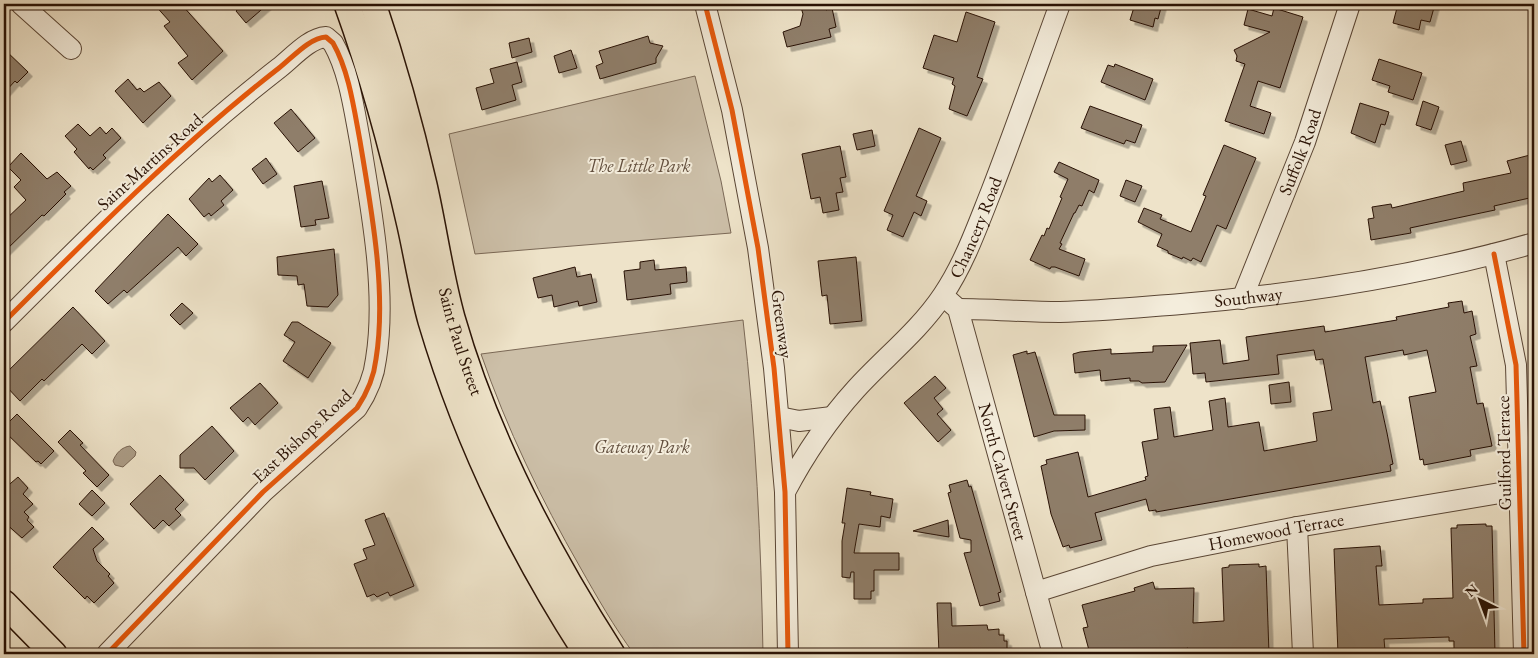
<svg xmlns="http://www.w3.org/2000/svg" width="1538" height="658" font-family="'EB Garamond',serif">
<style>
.green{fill:#ccbfa8;stroke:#7a6856}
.water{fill:#ab9c86;stroke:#776452}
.building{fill:#8f7e6a;stroke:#281104;filter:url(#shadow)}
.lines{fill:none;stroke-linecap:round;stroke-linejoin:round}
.minor-casing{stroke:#5a4635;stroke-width:22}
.major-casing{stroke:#281104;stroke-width:28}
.minor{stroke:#f4eddc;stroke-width:20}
.major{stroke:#eee3c9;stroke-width:25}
.cycleway-casing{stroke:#f4eddc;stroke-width:8}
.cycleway{stroke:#e8590c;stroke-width:5}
.labels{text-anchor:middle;stroke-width:4;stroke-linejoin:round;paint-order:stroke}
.street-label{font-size:18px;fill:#281104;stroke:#f4eddc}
.park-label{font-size:18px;font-style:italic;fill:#614e3d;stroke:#f4eddc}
</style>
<defs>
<filter id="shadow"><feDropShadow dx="4.5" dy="4.5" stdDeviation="0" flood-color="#0004"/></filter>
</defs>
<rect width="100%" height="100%" fill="#eee3c9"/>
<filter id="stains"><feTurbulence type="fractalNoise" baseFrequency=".004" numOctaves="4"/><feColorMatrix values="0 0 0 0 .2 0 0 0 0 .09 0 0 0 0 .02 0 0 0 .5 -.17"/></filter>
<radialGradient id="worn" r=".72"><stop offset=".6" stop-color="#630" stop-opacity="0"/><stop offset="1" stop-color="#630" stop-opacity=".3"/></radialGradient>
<path class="green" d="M695 76 721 181 731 233 475 254 449 134Z
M743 320C756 431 761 542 763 654H634C614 627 597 597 580 567 541 499 507 429 481 354Z"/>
<path class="water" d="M130 446 136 452 135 456 123 467 115 465 113 461C116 453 122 447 130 446Z"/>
<path class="building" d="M154 4H181L223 51 192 80 178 63 188 56 164 26 170 22Z
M244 4H268L246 23 236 11Z
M800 4H825L826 10 832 8 836 27 829 29 831 37 787 47 783 32 800 26 803 14Z
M1135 4H1162L1158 19 1155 18 1153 27 1130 20Z
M1398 4H1435L1430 22 1421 20 1419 30 1393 23Z
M1274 8 1303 17 1280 88 1258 81 1250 106 1271 113 1264 134 1225 121 1245 64 1236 61 1237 56 1234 50 1270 32 1244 25 1248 9 1272 16Z
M966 12 995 22 977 77 983 79 967 116 949 109 955 86 952 84 954 78 923 68 934 35 957 42Z
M648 36 650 43 663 46 656 58V63L600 79 596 66 603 63 599 51Z
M529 38 532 52 512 58 509 43Z
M4 49 28 72 17 83 15 81 4 93Z
M571 50 577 68 559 73 554 56Z
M1379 59 1422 73 1413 100 1388 92 1390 86 1372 80Z
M517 62 522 82 512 85 516 100 482 110 476 88 494 83 490 69Z
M1115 64 1153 79 1145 100 1101 82 1108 65 1114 67Z
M128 79 137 90 140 88 144 92 159 82 171 96 143 123 115 91Z
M1423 101 1439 107 1431 130 1416 125Z
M1360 103 1389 112 1385 125 1381 124 1375 143 1351 133Z
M1090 106 1142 125 1135 143 1126 140 1124 144 1081 128Z
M291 109 315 138 298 152 274 123Z
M78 124 90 136 100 127 106 134 112 128 121 138 103 155 106 158 93 170 90 167 89 169 74 152 77 149 65 136Z
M919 128 941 138 916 196 927 201 921 216 914 212 903 237 887 230 893 215 884 211Z
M872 130 875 146 857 150 853 134Z
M1461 141 1467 161 1451 165 1445 145Z
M1224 145 1256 158 1226 229 1217 225 1201 262 1193 258 1191 261 1183 257 1182 259 1168 253V251L1157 246 1162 234 1138 222 1144 208 1162 215 1160 219 1191 232 1206 196 1203 195Z
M840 146 846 177 840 178 843 192 836 193 839 210 823 213 820 197 811 199 802 154Z
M21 153 47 179 57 172 71 186 64 192 66 194 44 216 42 215 4 252V221L26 200 14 187 21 180 8 167Z
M1530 155 1534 171V197L1494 206 1495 210 1410 228 1411 233 1371 240 1368 219 1374 218 1372 207 1391 204 1392 208 1464 191 1463 183 1511 173 1507 161Z
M266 158 277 174 263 184 252 169Z
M1059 162 1099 180 1094 193 1089 190 1082 206 1079 205 1075 213H1074L1060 243 1062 244 1059 249 1085 259 1079 276 1055 267H1051L1050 269 1030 260 1042 235 1044 236 1047 228 1049 229 1062 198 1060 197 1068 179 1054 172Z
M220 175 233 190 221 201 224 205 211 216 209 213 204 217 189 199 209 178 212 182Z
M1126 180 1142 186 1135 202 1120 196Z
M322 181 329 218 315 220 316 225 301 227 294 186Z
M168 214 198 244 186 256 178 247 127 293 124 290 108 304 95 291Z
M334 249 338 295 328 307 307 306 304 284 298 285 297 276 278 275 277 257Z
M856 257 862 321 830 324 827 295 822 296 818 261Z
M654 260 655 270 686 267 687 282 670 284 671 294 627 300 624 271 640 269V262Z
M575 267 577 277 591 274 597 302 579 306 578 301 554 307 552 295 538 298 533 278Z
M1462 301 1464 313 1472 311 1476 334 1470 336 1477 366 1470 367 1477 404 1483 403 1492 446 1470 450 1471 456 1424 465 1423 459 1420 460 1409 397 1436 392 1427 350 1404 355 1403 350 1365 357 1373 403 1380 401 1387 433 1393 464 1390 465 1391 471 1156 512V510L1149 511 1146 499 1095 513 1102 540 1070 548 1069 545 1063 547 1051 514 1041 466 1047 464 1046 460 1078 452 1088 497 1146 480 1145 477 1148 476 1142 442 1158 439 1154 409 1170 407 1174 437 1213 430 1209 401 1225 398 1228 427 1259 422 1264 451 1317 441 1313 413 1332 410 1323 359 1316 360 1314 350 1277 355 1279 374 1206 382 1205 373 1193 374 1190 343 1220 340 1223 364 1249 360 1246 337 1324 326 1325 332 1397 320 1396 317 1449 307 1448 303Z
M182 303 193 313 180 325 170 315Z
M73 307 105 341 92 354 82 344 44 381 42 379 20 401 4 384V375Z
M292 322H298L331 343 308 378 283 361 295 342 284 335Z
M1187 345 1165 382 1142 383 1139 381H1130V378L1101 381 1100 370 1075 373 1073 354 1080 352 1111 349V354L1153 352V346Z
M1027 351V354L1035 352 1054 415H1085V430L1054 431 1034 437 1013 355Z
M935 376 946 388 934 398 943 409 937 414 951 430 938 442 904 403Z
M1289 382 1291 402 1271 404 1269 385Z
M260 383 278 403 255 425 248 417 243 422 230 408Z
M17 414 54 451 41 464 38 461 36 462 4 431V427Z
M212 426 234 451 205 480 194 468H180V455Z
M70 430 83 443 80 445 109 475 97 487 83 473 86 471 58 442Z
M160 475 184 500 175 509 181 515 169 526 163 520 154 529 130 504Z
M18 477 28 488 23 494 33 504 24 512 29 517 27 520 34 527 22 538 4 522V489Z
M967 480 969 487 971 486 1001 592 998 593 1000 601 980 606 964 553 971 552V540L960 538 948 493 951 492 949 485Z
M847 488 871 492 870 495 893 499 890 518 881 516 880 527 859 524 854 553H899V570H874V591H871V599H854V572H851L850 578 842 577V541L845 523H842Z
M92 490 105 503 92 516 79 504Z
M384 513 414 586 390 596 388 592 377 597 374 594 367 597 354 564 367 559 363 549 375 545 365 520Z
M948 520 949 537 913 531Z
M1486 524V526H1492L1495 654H1454V641H1449V637L1384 639 1385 651H1375L1376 654H1338L1334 549 1380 546 1382 566H1376L1379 605 1423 603V599L1453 598 1451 528H1457V525Z
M92 527 104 539 93 549 97 561 110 574 108 576 114 583 94 603 87 596 85 599 53 567Z
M1259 564V567L1266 566 1269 654H1233V650L1188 653V648L1167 654H1090L1083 628 1088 627 1082 605 1135 591 1134 588 1153 582 1155 589 1194 588 1193 623 1224 621 1222 568 1229 567V565Z
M937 603H951L952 626 987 625 988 630 999 629V635H1004V641H1007V654H939Z"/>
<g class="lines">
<defs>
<g id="minor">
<path d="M21 4 71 49"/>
<path d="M705 4 732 110 758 248 774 368 785 492 788 654"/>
<path d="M1494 254 1516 365 1524 654"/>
<path id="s1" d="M1242 299 1305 142 1350 4"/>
<path id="s2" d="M949 301 958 309 1053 654"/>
<path id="s3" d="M958 309C992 309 1026 312 1060 312 1100 311 1141 307 1181 304 1300 294 1419 276 1534 243"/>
<path d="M4 322C92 234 180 145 279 68 292 58 309 38 326 37L333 43C349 71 354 109 360 141 371 208 387 291 376 359 374 377 367 393 357 408L263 492 107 654"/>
<path d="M779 417 799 421 832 417"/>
<path id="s4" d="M785 492C805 454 827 421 856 389 884 358 919 331 943 295 964 264 977 227 991 192 1015 130 1037 67 1060 4"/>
<path d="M1297 527 1303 654"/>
<path id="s5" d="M1036 592 1151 556 1297 527 1518 490"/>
</g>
<g id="major">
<path d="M347 4C373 76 393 150 410 225 417 256 422 289 431 321 466 439 520 551 587 654"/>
<path id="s6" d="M373 4C393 63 410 124 424 185 434 229 440 275 452 318 486 437 546 551 612 654"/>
<path d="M4 603 54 654"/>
</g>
</defs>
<use href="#minor" class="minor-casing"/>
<use href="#major" class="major-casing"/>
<use href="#minor" class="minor"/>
<use href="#major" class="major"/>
<defs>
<path id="cycleway" d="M705 4 732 110 758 248 774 368 785 492 788 654
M1494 254 1516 365 1524 654
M4 322C92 234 180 145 279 68 292 58 309 38 326 37L333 43C349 71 354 109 360 141 371 208 387 291 376 359 374 377 367 393 357 408L263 492 107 654"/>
</defs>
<use href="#cycleway" class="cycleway-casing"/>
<use href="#cycleway" class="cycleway"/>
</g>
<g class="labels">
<g class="street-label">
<text dy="6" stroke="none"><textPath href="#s1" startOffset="158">Suffolk Road</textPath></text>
<text transform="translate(150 162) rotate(-42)" y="6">Saint Martins Road</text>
<text dy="6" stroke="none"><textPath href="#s4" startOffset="329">Chancery Road</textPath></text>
<text dy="6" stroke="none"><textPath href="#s3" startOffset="291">Southway</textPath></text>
<text transform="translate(782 324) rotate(82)" y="6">Greenway</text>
<text dy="6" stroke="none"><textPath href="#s6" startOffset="349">Saint Paul Street</textPath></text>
<text transform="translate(302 436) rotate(-43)" y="6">East Bishops Road</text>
<text transform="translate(1504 453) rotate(-91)" y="6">Guilford Terrace</text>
<text dy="6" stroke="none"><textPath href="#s2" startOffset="181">North Calvert Street</textPath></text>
<text dy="6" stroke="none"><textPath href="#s5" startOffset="248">Homewood Terrace</textPath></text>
</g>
<g class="park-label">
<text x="639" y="172">The Little Park</text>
<text x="642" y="453">Gateway Park</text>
</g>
</g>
<rect width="1538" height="658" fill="none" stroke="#eee3c9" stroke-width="20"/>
<rect x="5" y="5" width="1528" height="648" fill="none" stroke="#281104" stroke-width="2.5"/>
<rect x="10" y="10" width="1518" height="638" fill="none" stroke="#281104"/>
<g transform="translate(1480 600) rotate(318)" stroke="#f4eddc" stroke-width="4" paint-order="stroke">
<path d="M0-4L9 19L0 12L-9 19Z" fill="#281104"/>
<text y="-8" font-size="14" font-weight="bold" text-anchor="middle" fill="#281104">N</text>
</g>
<rect width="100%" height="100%" filter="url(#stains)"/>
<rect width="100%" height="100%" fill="url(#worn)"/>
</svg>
